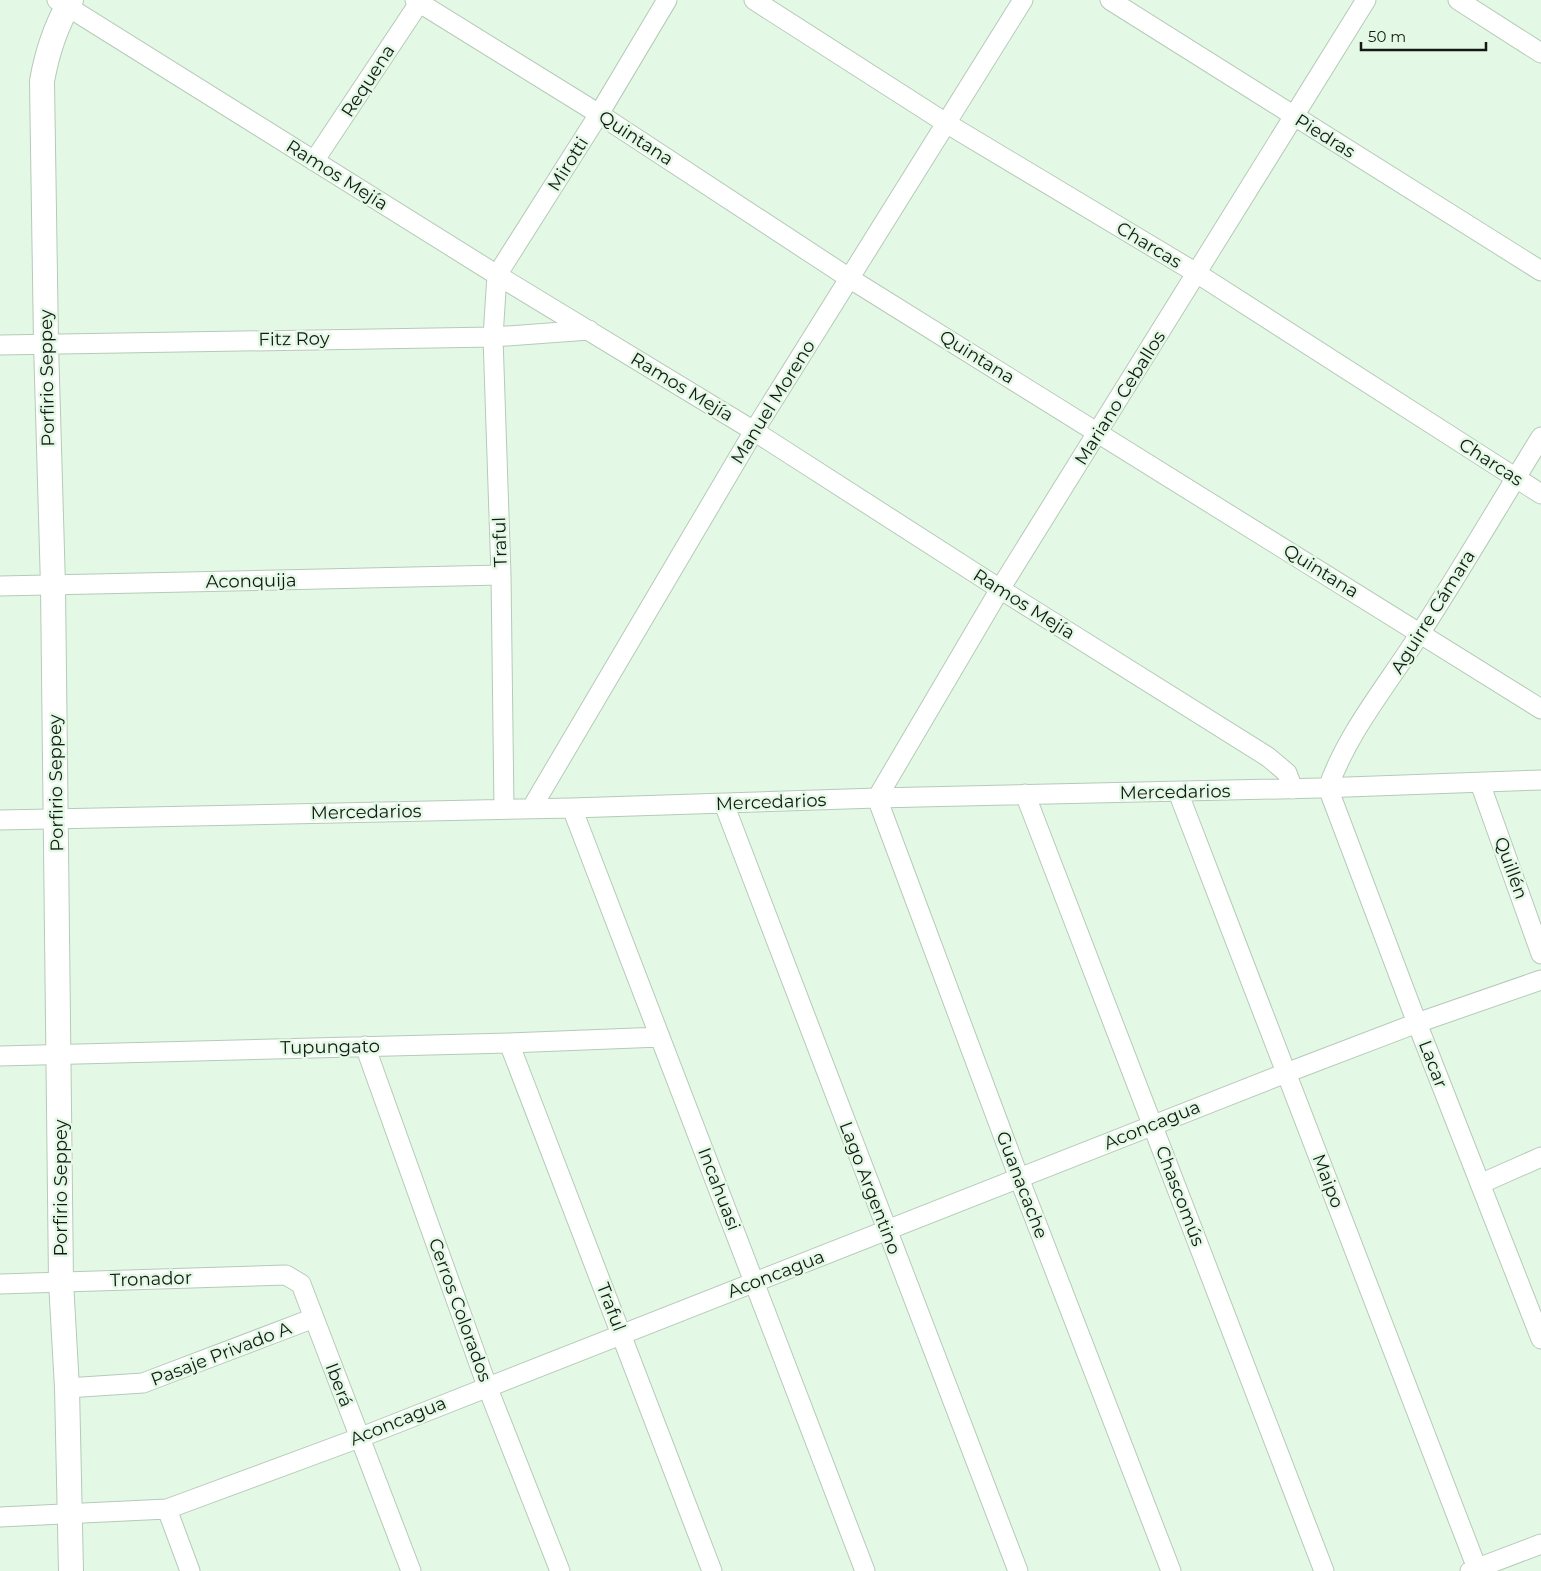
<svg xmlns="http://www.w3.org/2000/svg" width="1541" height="1571" font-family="Montserrat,sans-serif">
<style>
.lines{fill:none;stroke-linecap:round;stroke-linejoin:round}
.minor-casing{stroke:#b5cab8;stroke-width:21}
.major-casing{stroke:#b5cab8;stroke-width:26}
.minor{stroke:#fff;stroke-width:19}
.major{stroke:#fff;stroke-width:24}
.labels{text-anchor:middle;stroke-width:5;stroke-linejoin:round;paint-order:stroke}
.street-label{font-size:18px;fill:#121a13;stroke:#e3f9e5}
</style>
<rect width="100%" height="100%" fill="#e3f9e5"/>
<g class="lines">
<defs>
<path id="minor" d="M57 0 497 275 754 431 1000 589 1268 757 1287 773 1293 789
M415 0 599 114 849 278 1541 709
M754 0 946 123 1198 274 1541 494
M1110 0 1541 271
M1458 0 1541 53
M314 161 421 0
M0 345 493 337 589 330
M1541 437C1500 503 1461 570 1419 635 1388 684 1347 733 1328 788L1417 1023 1541 1339
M0 586 501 575
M1480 783 1541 954
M1178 792 1478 1571
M1025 794 1324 1571
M724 804 1018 1571
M572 808 865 1571
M504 809 501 575 493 337 497 275 599 114 667 0
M531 809 754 431 1023 0
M0 820 572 808 877 798 1320 788 1541 780
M509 1043 712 1571
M365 1046 487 1386 560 1571
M0 1056 509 1043 660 1037
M1480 1184 1541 1157
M0 1284 286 1275 301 1284 411 1571
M67 1388 143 1383 314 1318
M167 1509 190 1571
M0 1517 167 1509 359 1438 1286 1073 1417 1023 1541 980
M1171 1571 1019 1178 877 798 1000 589 1366 0
M1470 1571 1541 1544"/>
<path id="major" d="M71 1571 67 1388 61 1282 53 586 46 343 42 81C47 53 56 25 71 0"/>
</defs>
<use href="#minor" class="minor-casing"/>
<use href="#major" class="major-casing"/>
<use href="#minor" class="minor"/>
<use href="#major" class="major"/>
</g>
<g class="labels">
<g class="street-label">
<text transform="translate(368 81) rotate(-57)" y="6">Requena</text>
<text transform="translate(1325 136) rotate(32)" y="6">Piedras</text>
<text transform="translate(636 138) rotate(33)" y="6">Quintana</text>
<text transform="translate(568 164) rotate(-58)" y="6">Mirotti</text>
<text transform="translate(337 175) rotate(32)" y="6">Ramos Mejía</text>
<text transform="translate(1149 245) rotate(31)" y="6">Charcas</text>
<text transform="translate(294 339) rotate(-1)" y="6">Fitz Roy</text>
<text transform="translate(977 357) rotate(32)" y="6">Quintana</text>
<text transform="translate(47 378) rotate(-91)" y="6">Porfirio Seppey</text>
<text transform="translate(682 387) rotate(31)" y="6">Ramos Mejía</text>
<text transform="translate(1120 398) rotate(-58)" y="6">Mariano Ceballos</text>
<text transform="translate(773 402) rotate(-58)" y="6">Manuel Moreno</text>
<text transform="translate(1491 462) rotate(33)" y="6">Charcas</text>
<text transform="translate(500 542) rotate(-92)" y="6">Traful</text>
<text transform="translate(1321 571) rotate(32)" y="6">Quintana</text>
<text transform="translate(251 581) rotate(-1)" y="6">Aconquija</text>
<text transform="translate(1024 604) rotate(32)" y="6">Ramos Mejía</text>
<text transform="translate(1433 612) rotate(-58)" y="6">Aguirre Cámara</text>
<text transform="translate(56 783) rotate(-91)" y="6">Porfirio Seppey</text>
<text transform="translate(1175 792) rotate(-1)" y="6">Mercedarios</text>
<text transform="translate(771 802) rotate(-2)" y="6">Mercedarios</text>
<text transform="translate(366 812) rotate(-1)" y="6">Mercedarios</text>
<text transform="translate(1511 868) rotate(70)" y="6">Quillén</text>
<text transform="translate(330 1047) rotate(-1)" y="6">Tupungato</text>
<text transform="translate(1433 1064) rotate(69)" y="6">Lacar</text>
<text transform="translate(1152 1125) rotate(-22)" y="6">Aconcagua</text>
<text transform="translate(1328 1181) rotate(69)" y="6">Maipo</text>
<text transform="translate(1022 1185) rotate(69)" y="6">Guanacache</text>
<text transform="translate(61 1188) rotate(-90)" y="6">Porfirio Seppey</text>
<text transform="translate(870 1188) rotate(69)" y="6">Lago Argentino</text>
<text transform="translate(719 1189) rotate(69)" y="6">Incahuasi</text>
<text transform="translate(1180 1196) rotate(69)" y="6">Chascomús</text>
<text transform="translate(776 1274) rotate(-21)" y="6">Aconcagua</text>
<text transform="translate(151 1279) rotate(-2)" y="6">Tronador</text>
<text transform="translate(611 1307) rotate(69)" y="6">Traful</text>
<text transform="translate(460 1310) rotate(70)" y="6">Cerros Colorados</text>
<text transform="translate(221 1354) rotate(-21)" y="6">Pasaje Privado A</text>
<text transform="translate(339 1385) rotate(69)" y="6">Iberá</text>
<text transform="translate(398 1421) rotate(-22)" y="6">Aconcagua</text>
</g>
</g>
<path d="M1361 42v8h125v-8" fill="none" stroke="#121a13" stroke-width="2.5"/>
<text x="1368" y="42" font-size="15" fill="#121a13" stroke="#e3f9e5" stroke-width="4" paint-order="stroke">50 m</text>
</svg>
